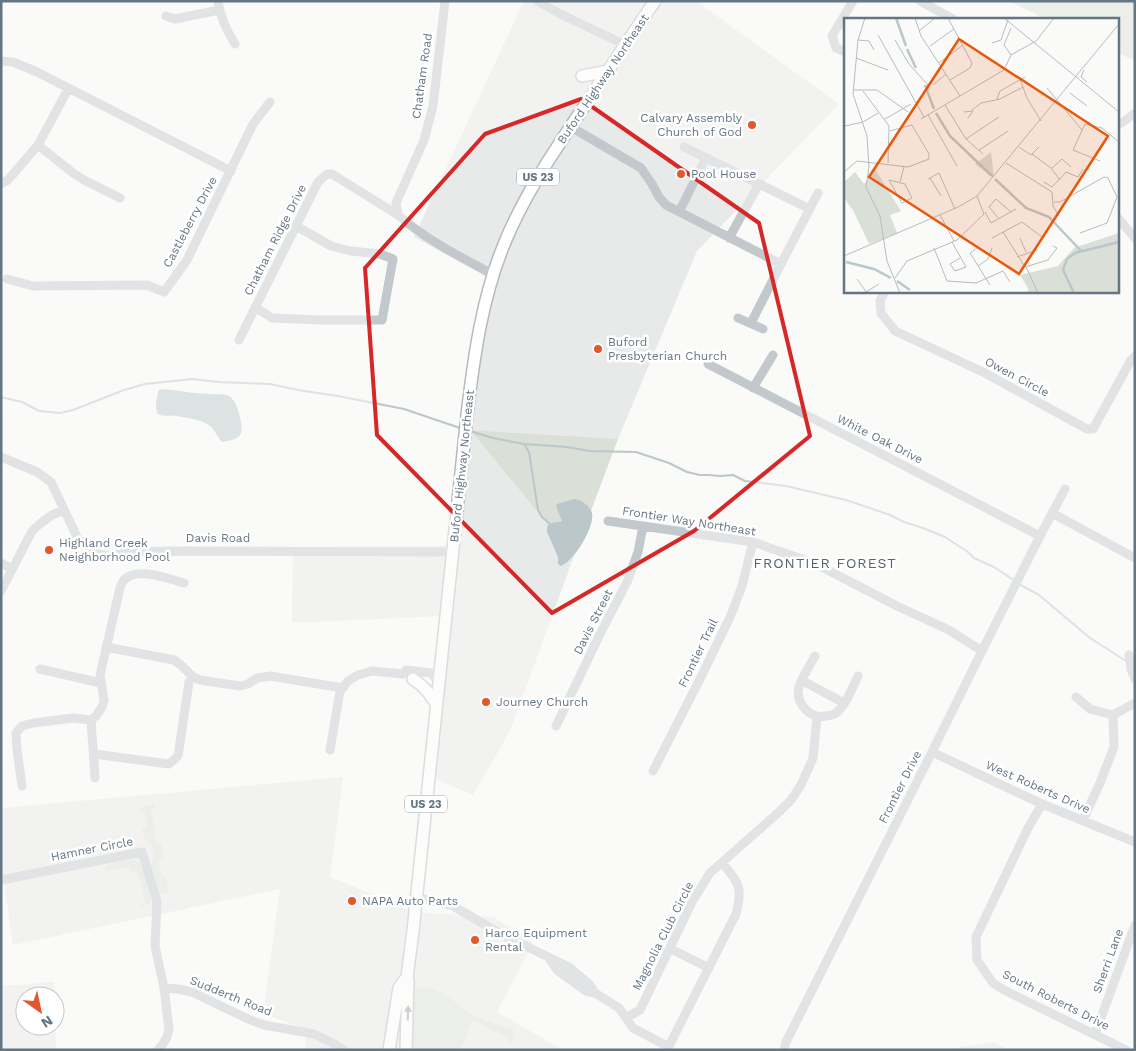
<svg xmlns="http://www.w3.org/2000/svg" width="1136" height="1051" font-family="'Work Sans',sans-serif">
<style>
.built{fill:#e8e9e9}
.green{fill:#dadfd7}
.water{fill:#bbc7cb}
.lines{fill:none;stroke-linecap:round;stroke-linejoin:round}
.stream{stroke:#bbc7cb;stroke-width:2}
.major-casing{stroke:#b5babe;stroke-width:14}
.minor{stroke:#c3c8cc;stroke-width:9}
.major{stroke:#fff;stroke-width:11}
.oneway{fill:#939fa8}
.marked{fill:none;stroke:#d62828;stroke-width:4;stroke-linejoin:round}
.poi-dot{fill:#e4572e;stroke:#fff;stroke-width:2}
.labels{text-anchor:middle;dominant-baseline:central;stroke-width:5;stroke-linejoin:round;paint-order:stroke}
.shield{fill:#fff;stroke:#939fa8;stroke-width:1}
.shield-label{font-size:11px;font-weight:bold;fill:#657683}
.street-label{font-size:12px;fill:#657683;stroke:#fff}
.poi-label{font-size:12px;fill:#657683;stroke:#fff;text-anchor:start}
.neighbourhood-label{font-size:14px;letter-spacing:1px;fill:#57646e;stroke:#fff}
.inset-river{fill:none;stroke:#bbc7cb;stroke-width:2.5}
.inset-road{fill:none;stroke:#b5bdc2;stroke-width:1}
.view{fill:#e8590c;fill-opacity:0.15;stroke:#e8590c;stroke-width:2.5}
.inset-edge{fill:none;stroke:#657683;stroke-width:2.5}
</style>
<rect width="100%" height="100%" fill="#fafaf8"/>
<path class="built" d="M524 1H696L839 104 697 251 618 439 470 430 574 556 510 731 473 795 428 776 444 616 292 623 293 547 451 546 491 279 414 237Z
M343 777 330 877 416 912 494 917 533 943 497 1012 563 1050H305L306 1029 263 1014 280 889 13 945 1 863V808Z
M54 982 55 996H25V1026H55V1007L56 1050H1V986Z
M994 1042 1008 1050H945L962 1047Z"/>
<path class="green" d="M1009 1H1135V61L1117 52V19H1046Z
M470 430 618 439 574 556Z
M153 804 155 806V808L151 810 156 842 161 843 163 858 158 860 161 876 166 877 169 892 166 894 161 893 159 890 151 866 154 857V850L151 845 145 840 142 829 147 828 145 811 142 812 140 810C143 805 148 805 153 804Z
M130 860C134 860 134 859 138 862 146 868 151 891 151 901L147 905 141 906 140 905V904L145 903C144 891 141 882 136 871L130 872 129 867 107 871 108 875 107 876 106 868 109 864Z
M420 987C441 987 455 1004 472 1014 485 1021 499 1025 513 1030L515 1034 510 1044 509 1039 473 1020 460 1050H412L414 995 415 990Z"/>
<path class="water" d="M162 389C178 390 194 394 209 394 215 395 223 393 229 396 237 400 245 428 240 435 236 440 228 441 222 442 216 436 215 428 207 424 199 419 187 418 177 416 170 415 164 417 158 414 154 408 157 396 159 390Z
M574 499C582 500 590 506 592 513 595 527 574 561 561 566L558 564V557L547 532V526C552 522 555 522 561 522L562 521 556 506 557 504Z"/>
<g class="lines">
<path class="stream" d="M1 397 22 402 39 411 60 413 73 410 124 390 145 384 192 379 218 382 270 384 298 390 338 396 404 409 460 428
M470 431 493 438 524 444 567 447 590 451 636 452 669 463 687 472 700 475H709L720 476 733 475 745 481 786 486 846 500 890 515 904 522 923 528 945 537 968 552 974 558 994 567 1015 581
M524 444 529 452 538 510 542 517 550 524
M1019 584 1039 595 1090 638 1126 661"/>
<g class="major-casing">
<path id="major" d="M582 76 608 71
M413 679C425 687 429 693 437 705
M389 1050 399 988 407 977
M406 1050 408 981 407 977 413 931 467 415C474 356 482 297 505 242 524 196 551 156 579 114 604 77 629 39 655 1"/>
</g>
<path class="minor" d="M218 1C220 17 227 31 235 44
M445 1 433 106 424 140 396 203 398 215C426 240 461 257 494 275
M537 1C565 18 596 30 625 45
M920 1 953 19
M166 16 175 19 219 10
M845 52 836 48 832 36 853 1
M1 61 13 62 37 72 231 171
M1117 125 1123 122 1135 113
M571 127 641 168 652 184 659 197 666 205 781 264 818 193
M38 145 73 173 84 180 120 198
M684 147 810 209
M1 184 8 180 38 145 68 89
M679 212 706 158
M1117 217 1135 238
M729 238 759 184
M7 279 33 286 147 285 164 292 187 260 253 124 270 102
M885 291 880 301 881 313 895 331 983 372 1087 429H1093L1131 360 1135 356
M255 307 272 318 322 320H382L393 259 380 254 351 251 331 246 296 226
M738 318 763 329
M751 323 781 264
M239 340 318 182 327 174H332L398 215
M708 364 1040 536
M753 388 773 355
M1 457 37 472 51 482 78 539 91 552 109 556 128 552 170 551 453 552
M1052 513 1135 558
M608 521 753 542 816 564 897 606 949 630 982 651
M1 563 12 569
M1 591 32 531 41 523 52 515 64 510
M106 647 174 660 181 665 193 677 200 680 240 686 248 684 257 678 270 676 343 688
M1129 655 1131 669 1135 679
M815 656C810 665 802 677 799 687 795 703 810 719 825 716 829 716 833 715 836 713 847 704 852 688 858 676
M40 669 101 683
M803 681 844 703
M1076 697 1090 709 1113 715 1135 703
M91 720 95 778
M556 726 600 634 627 582 638 552 643 526
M330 750 340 691 348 681 358 675 372 671 403 674 406 670 432 673 434 677
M932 752 1042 804 1135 842
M94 754 169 764 178 756 189 682 193 677
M653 771 701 677 731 615 742 586 753 542
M22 786 17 749 16 733 22 726 33 723 73 718 91 720 96 716 102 707 104 700 100 675 120 588C121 585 122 583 124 580 136 566 169 579 184 583
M1042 804 1028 828 976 937 977 960 993 983 1004 990 1126 1050
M1083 820 1100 783 1114 747 1113 715
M1 880 142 852 157 901 155 946 164 988 169 1029 167 1037 163 1044 158 1050
M416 897 453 906 501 934 569 967 589 984 595 993
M671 949 709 968
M548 957 557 970 586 991 595 993 619 1008 633 1028 669 1047
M164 988 178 989 192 992 248 1019 264 1025 314 1034 331 1042 344 1050
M626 1018 640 1010 692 902 710 873 779 812 791 800 801 785 813 758 817 716
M1095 1034 1135 925
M667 1050 736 914C743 888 739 882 722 863
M784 1050 786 1042 932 752 982 651 1040 536 1065 489"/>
<use href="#major" class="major"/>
</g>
<defs><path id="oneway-solid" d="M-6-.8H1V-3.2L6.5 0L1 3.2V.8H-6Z" transform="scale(1.25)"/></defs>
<use class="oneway" href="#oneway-solid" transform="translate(408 1013) rotate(-88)"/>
<path d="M0 0H1136V1051H0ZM581 99 759 223 810 436 694 531 552 613 377 435 365 268 485 134Z" fill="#fafaf8" fill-opacity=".55" fill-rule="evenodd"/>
<path class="marked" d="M581 99 759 223 810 436 694 531 552 613 377 435 365 268 485 134Z"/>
<g class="poi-dot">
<circle cx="752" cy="125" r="5"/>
<circle cx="681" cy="174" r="5"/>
<circle cx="598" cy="349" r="5"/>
<circle cx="49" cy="550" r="5"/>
<circle cx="486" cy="702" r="5"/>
<circle cx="352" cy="901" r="5"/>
<circle cx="475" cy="940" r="5"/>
</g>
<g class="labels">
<g class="shield">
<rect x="517" y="168.5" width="42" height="17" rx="4"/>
<rect x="405" y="795.5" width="42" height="17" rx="4"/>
</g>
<g class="shield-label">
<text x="538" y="177">US 23</text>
<text x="426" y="804">US 23</text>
</g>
<g class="street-label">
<text transform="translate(422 76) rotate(-82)">Chatham Road</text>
<text transform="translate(603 79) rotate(-56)">Buford Highway Northeast</text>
<text transform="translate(190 222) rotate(-62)">Castleberry Drive</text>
<text transform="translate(275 240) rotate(-63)">Chatham Ridge Drive</text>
<text transform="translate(1017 377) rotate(28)">Owen Circle</text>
<text transform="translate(880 439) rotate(27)">White Oak Drive</text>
<text transform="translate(462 466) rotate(-84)">Buford Highway Northeast</text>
<text transform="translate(689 521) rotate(9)">Frontier Way Northeast</text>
<text x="218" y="538">Davis Road</text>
<text transform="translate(593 622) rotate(-63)">Davis Street</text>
<text transform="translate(698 653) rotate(-64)">Frontier Trail</text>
<text transform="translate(900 787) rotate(-63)">Frontier Drive</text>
<text transform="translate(1038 787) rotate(24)">West Roberts Drive</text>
<text transform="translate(92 849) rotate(-11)">Hamner Circle</text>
<text transform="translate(663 936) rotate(-63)">Magnolia Club Circle</text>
<text transform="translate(1108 961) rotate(-70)">Sherri Lane</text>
<text transform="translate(231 996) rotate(22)">Sudderth Road</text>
<text transform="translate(1056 1000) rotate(27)">South Roberts Drive</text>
</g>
<g class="poi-label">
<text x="742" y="118" text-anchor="end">Calvary Assembly<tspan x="742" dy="14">Church of God</tspan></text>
<text x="691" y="174">Pool House</text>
<text x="608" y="342">Buford<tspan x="608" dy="14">Presbyterian Church</tspan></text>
<text x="59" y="543">Highland Creek<tspan x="59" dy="14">Neighborhood Pool</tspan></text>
<text x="496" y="702">Journey Church</text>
<text x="362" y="901">NAPA Auto Parts</text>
<text x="485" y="933">Harco Equipment<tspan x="485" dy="14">Rental</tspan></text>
</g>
<g class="neighbourhood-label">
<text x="825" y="563">FRONTIER FOREST</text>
</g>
</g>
<g transform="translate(844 18)">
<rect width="275" height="275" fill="#fafaf8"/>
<path d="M147 134 150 160 131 146ZM31 151 57 193 46 197 53 215 25 226 9 192 0 180V164L11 154 20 166ZM275 215V275H181L185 272 176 257 214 248 230 230Z" fill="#dadfd7"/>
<path class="inset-river" d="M52 0 62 28M63 31 72 50M81 67 90 91M92 95 106 118 148 158M151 161 182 190 205 199 238 234M2 244 30 251 47 260M53 263 66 272M230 275 219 252 223 241 231 235 275 224"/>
<path class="inset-road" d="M21 0 14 22 9 76 23 118 25 149 22 169 36 198 43 243 56 275M71 0 77 18 116 78M104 0 128 45 126 50 106 62M160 0 275 94M75 13 91 0M34 17 80 99M14 22 25 23 30 32M51 22 65 46 84 67M148 25 157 22 164 2M86 28 110 11M167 37 160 27 167 10M12 40 44 52M95 45 119 27M240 52 237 59 243 64M176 61 183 80 197 103M89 67 102 56M203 70 238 112M9 72H33L64 94M19 73 45 108 44 145M226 75 243 88M153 81 156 73 181 59M101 87 122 121 139 136M128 92 137 85 156 81 179 69M120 94 129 93 124 100M84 97 113 148M41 101 67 86M77 101 160 52 167 37 192 23 210 0M1 108 19 104 34 95M122 121 155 99M175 129 187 137 195 129M135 132 164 113M188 136 207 150 216 162M256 143 229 132 241 106 258 110 275 124M162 145 208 174 209 188 215 198M207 151 218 141 227 149M0 154 13 143 64 149 85 141V136L68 107 46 113M86 160 97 178M84 161 95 155 111 191M45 162 61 166 68 180 58 185ZM56 164 60 149M200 164 208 169 222 154 234 159 239 151M210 184H216L260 159 264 160 273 179 263 205 236 215M141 194 147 205 172 191M96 197 110 223M155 201 145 189 152 181 167 194M159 214 181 249 204 242 213 230 209 228M148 220 178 204 198 219M176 220 182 234M108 224 122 249 111 253 106 246 116 240M90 230 103 263 132 265 159 253 166 264M133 230 126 235 146 267M0 238 114 189 133 178 275 6M173 239 193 232M134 248 144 241 148 230M182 249 194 275M51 260 63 243 113 222 140 196 133 178M13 261 23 275M22 274 35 266"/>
<path class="view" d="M115 21 264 118 175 256 25 159Z"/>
<rect width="275" height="275" class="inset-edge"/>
</g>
<rect width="1136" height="1051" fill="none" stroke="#657683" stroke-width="5"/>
<g transform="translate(40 1011) rotate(147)"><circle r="24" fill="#ffffff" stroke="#c1c8cd"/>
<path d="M0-4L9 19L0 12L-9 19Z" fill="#e4572e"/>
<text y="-8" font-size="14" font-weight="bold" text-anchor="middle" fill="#657683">N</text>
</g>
</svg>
